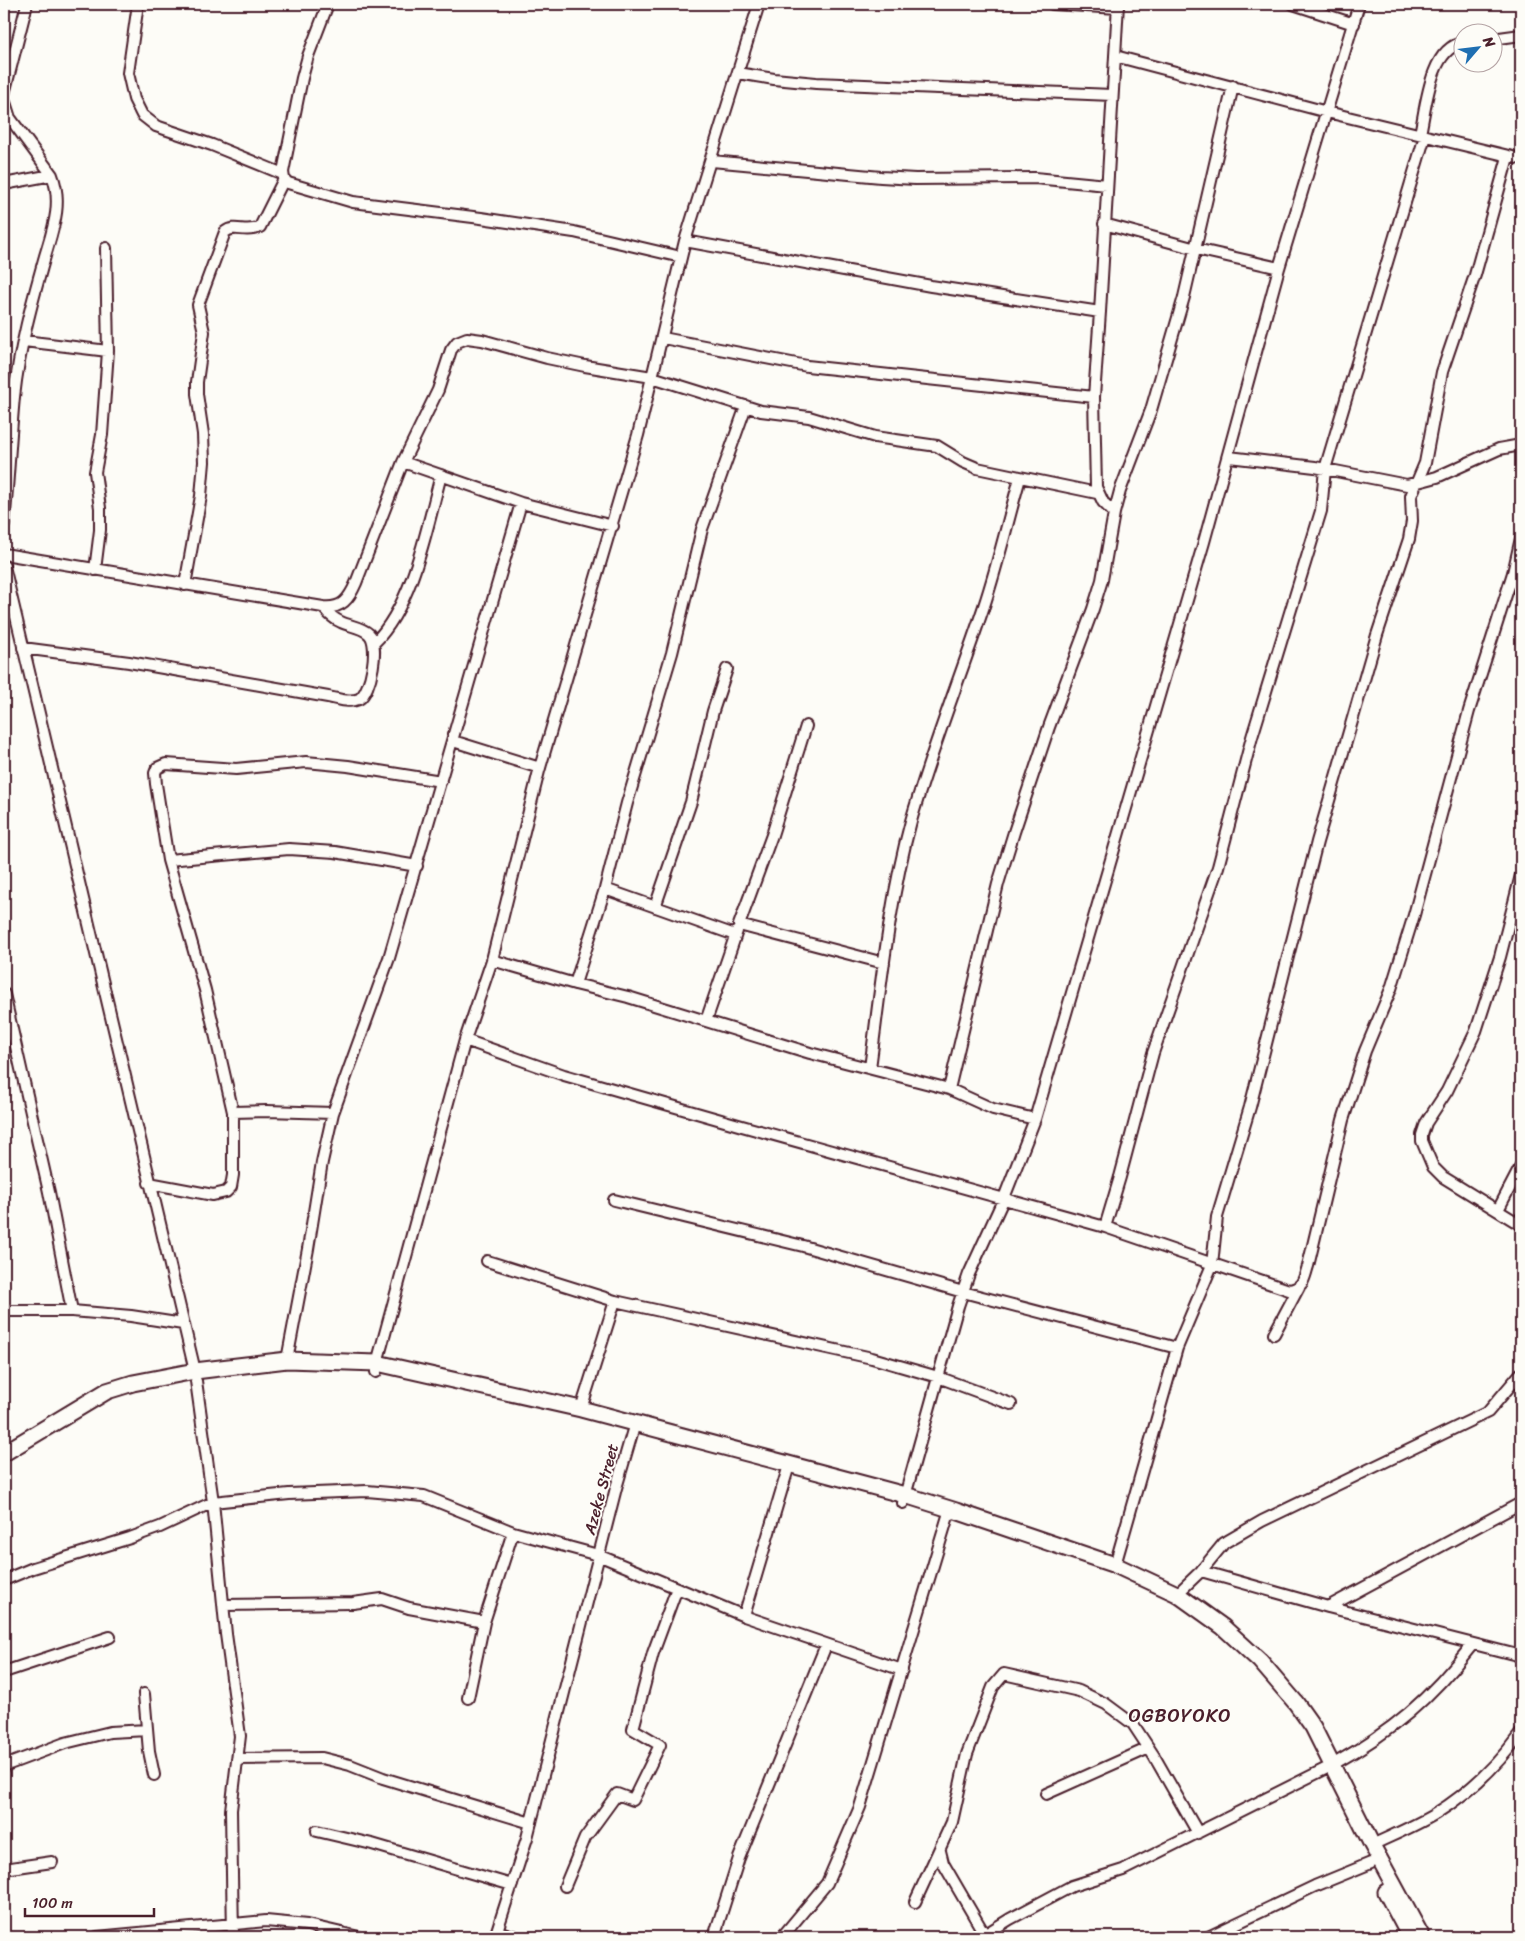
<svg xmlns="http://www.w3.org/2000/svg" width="1525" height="1941" font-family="Sriracha,sans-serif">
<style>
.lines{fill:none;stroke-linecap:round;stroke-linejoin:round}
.minor-casing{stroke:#4a1f2b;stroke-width:14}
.secondary-casing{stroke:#4a1f2b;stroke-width:19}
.minor{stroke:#fdfcf7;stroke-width:10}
.secondary{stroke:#fdfcf7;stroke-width:15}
.labels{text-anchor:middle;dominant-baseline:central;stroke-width:4;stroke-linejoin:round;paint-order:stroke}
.street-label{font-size:16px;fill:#4a1f2b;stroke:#fdfcf7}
.quarter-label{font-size:19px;letter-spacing:1px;fill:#4a1f2b;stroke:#fdfcf7}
</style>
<rect width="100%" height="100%" fill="#fdfcf7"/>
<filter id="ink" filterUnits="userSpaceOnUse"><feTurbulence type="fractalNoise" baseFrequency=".02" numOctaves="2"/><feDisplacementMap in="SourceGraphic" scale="10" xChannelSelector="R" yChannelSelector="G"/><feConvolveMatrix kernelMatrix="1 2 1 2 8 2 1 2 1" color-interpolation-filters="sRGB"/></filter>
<g filter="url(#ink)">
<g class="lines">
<g class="minor-casing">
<path id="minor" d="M138 4 128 73 134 99 142 115 156 126 212 145 283 174
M328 4 308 56 302 78 283 172 284 179 288 183 353 202 481 218 574 232 681 257
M1053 4 1118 8
M1293 4 1354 24
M1492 39 1521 35
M1115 56 1118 4
M738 73 774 79 816 83 1112 95
M4 94 27 4
M4 99 10 118 52 175C63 203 53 229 45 256 32 302 19 349 14 397 10 440 8 483 4 525
M1420 134C1426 107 1430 49 1462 43
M712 161 881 177 915 179 1035 178 1107 185
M4 184 52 175
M1104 224 1196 249 1279 268
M685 241 931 286 1100 312
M663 338 807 366 1094 397
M24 341 108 351
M1229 457 1315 467 1407 485 1437 477 1499 449 1521 445
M403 462 521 503 613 526
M1114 513 1103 502 1096 487 1094 397 1100 312 1115 56 1327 112 1521 159
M4 554 323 607C342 609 349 599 356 583L403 462 438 390 451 350 457 342 467 338 482 340 547 358 585 366 652 377 761 411 809 417 875 437 937 446 963 462 977 468 1097 493
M4 566 195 1371
M95 570 100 530V508L95 472 102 435 108 351 106 248
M185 585 201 496 204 462 203 434 197 394V382L204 332 198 305 225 232C235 224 246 234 260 227L284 179
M374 643C413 605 427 527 441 475
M23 648 129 662 328 697C337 699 350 703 359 699 371 692 380 644 369 634 362 627 349 626 341 622 333 619 328 613 323 607
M806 726 772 835 739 925 884 963
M453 741 540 768
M168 860 289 849 335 852 417 866
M1521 875 1500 957 1476 1031 1447 1091 1426 1123 1422 1135V1141L1433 1167 1443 1177 1521 1225
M605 889 735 935
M655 907 691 802 713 711 727 669
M492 960 575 984 628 997 810 1053 949 1089 993 1109 1035 1119
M575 984 605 889 627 803 672 653 702 529 746 406
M4 994 49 1192 72 1311
M706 1021 737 931
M465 1040 564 1075 742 1126 1105 1227 1289 1290C1304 1288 1304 1278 1308 1266L1343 1120 1365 1051 1391 989 1414 915 1469 711 1513 573 1521 538
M870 1068C881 986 889 902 911 821 932 748 960 678 984 606 998 564 1008 520 1020 478
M949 1089 998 884 1014 832 1049 727 1093 609 1102 580 1114 513 1120 491 1151 410 1184 297 1233 86
M233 1112 267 1111 333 1113
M149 1183 213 1195 226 1192 231 1187 233 1175V1112L205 990 168 860 156 784 155 773 157 768 166 764 236 769 306 762 348 766 441 781
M614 1200 803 1246 963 1292 1177 1348
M1498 1210 1521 1166
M1105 1227 1120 1177 1153 1053 1218 867 1252 737 1321 511 1325 469 1425 136
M487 1261 615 1301 872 1358 938 1377 1011 1404
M4 1311H72L131 1316 183 1324
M1274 1334 1299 1287
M287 1360 308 1249 322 1162 333 1113 389 958 521 503
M376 1372 377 1363 465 1040 492 960 539 771 638 435 685 241 759 4
M196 1381 213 1502 226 1634 240 1736 231 1810 233 1937
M581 1409 615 1301
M903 1503 958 1306 969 1274 1004 1198 1035 1119 1204 542 1279 268 1359 4
M1115 1565 1177 1348 1212 1265 1217 1217 1250 1107 1317 842 1377 635 1409 539 1412 521 1411 496 1425 463 1442 372 1475 275 1508 157
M1201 1571 1328 1607 1521 1656
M4 1580 33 1568 130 1538 160 1527 213 1502 289 1494 367 1491 424 1496 513 1532 598 1555 744 1616 902 1670
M1177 1594 1201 1571 1224 1543 1262 1521 1488 1412 1521 1373
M223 1605 353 1603 382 1599 409 1608 484 1622
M1328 1607 1521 1503
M744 1616 787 1472
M4 1672 110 1637
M144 1694 149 1751 154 1775
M468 1698 484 1622 513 1532
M237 1759 322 1758 350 1765 383 1778 531 1823
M1332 1765C1393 1731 1430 1699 1472 1645
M4 1766 65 1743 110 1732 147 1730
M1046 1794 1149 1748
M317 1831 372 1844 512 1885
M1372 1845C1393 1835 1415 1826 1435 1814 1469 1793 1497 1766 1521 1733
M940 1851 943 1863 985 1935
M4 1869 52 1862
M565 1886 585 1838 617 1794 633 1800 660 1745 633 1729 653 1653 677 1588
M915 1902 952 1822 967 1754 993 1687 1004 1674 1079 1691 1106 1704 1133 1724 1154 1756 1198 1833
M497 1931 516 1937
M97 1937 266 1921 307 1925 359 1937
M495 1937 527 1838 616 1488 633 1430
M714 1937 739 1858 826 1645
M782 1937 827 1883 860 1807 948 1516 956 1511
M981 1937 1010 1919 1072 1886 1123 1870 1325 1769
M1208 1937 1315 1886 1371 1863"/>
</g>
<g class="secondary-casing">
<path id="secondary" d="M4 1453 107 1391 133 1383 195 1371 287 1360 377 1363 581 1409 905 1495 956 1511 1115 1565 1177 1594 1223 1627 1260 1661 1296 1703 1313 1727 1372 1845 1422 1937
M1386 1892 1410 1937"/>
</g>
<use href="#minor" class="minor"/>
<use href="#secondary" class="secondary"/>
</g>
</g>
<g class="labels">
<g class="street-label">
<text transform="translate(601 1489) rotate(-75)">Azeke Street</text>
</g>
<g class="quarter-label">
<text x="1180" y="1715">OGBOYOKO</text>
</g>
</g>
<rect width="1525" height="1941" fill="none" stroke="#fdfcf7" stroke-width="20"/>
<rect x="10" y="10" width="1505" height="1921" fill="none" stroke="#4a1f2b" stroke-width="2" filter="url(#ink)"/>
<g transform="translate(1478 48) rotate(62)"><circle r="24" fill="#fdfcf7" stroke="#b5a4a5"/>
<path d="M0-4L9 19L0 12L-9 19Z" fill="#1f6fb2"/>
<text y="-8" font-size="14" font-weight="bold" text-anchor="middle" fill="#4a1f2b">N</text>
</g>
<path d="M25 1908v8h129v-8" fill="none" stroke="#4a1f2b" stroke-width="2.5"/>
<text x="32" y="1908" font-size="15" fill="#4a1f2b" stroke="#fdfcf7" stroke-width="4" paint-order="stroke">100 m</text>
</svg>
